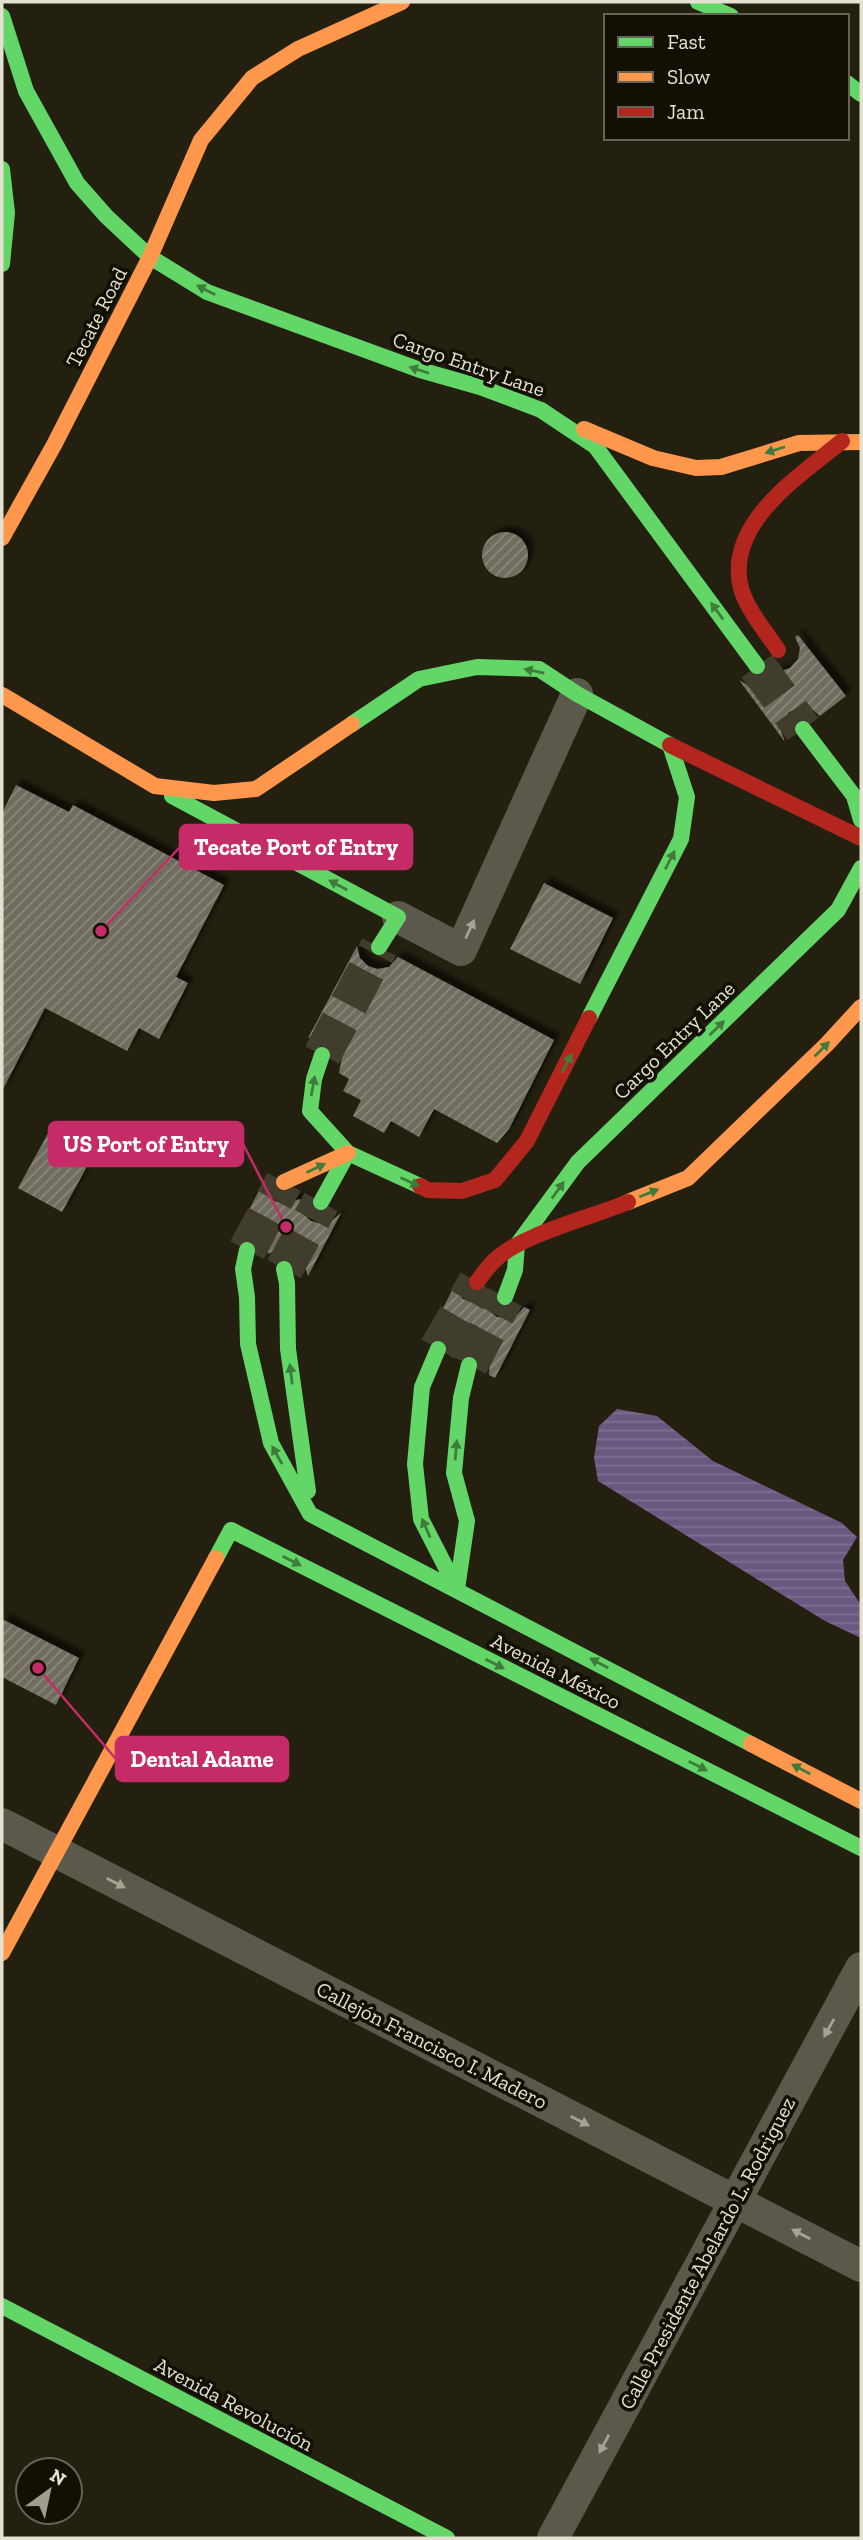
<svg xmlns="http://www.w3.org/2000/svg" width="863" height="2540" font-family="'Zilla Slab',serif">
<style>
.water{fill:url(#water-rules)}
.building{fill:url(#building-hatch);filter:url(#shadow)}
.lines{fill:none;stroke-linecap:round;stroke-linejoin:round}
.highway-tunnel{stroke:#413d2d;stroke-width:38;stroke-dasharray:38 19;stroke-linecap:butt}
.street{stroke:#5b584c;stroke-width:32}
.fast{stroke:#63d668;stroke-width:16}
.slow{stroke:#ff974d;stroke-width:16}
.jam{stroke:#b3261e;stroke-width:16}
.oneway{fill:#3f7c3b}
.oneway2{fill:#a6a395}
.labels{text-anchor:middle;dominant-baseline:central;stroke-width:7;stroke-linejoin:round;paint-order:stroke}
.street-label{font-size:21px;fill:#e4e1d0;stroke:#120f04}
.leader{fill:none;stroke:#c52c67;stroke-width:2.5}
.callout-dot{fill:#c52c67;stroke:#120f04;stroke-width:2.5}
.callout{fill:#c52c67;stroke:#c52c67;stroke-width:2.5}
.callout-label{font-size:23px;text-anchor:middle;font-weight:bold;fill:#fff}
</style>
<defs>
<pattern id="water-rules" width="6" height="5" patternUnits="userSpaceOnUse" patternTransform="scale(1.75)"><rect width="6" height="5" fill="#67597f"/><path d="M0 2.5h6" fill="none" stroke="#7d7190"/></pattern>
<pattern id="building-hatch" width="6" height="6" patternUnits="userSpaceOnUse" patternTransform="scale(1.75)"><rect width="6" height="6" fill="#706c5f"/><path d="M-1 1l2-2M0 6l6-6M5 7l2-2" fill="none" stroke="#8b887c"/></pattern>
<filter id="shadow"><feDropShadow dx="6" dy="-6" stdDeviation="2" flood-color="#0009"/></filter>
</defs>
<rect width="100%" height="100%" fill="#242010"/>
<path class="water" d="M617 1409 657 1416 713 1461 842 1523 857 1537 843 1560 845 1581 861 1605V1638L825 1621 598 1481 594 1458 599 1426Z"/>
<path class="building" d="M482 555a23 23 0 1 1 46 0a23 23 0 1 1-46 0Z
M798 635 846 696 820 716 812 709 801 707 789 712 783 720 781 731 785 742 739 680 749 686 760 688 770 683 778 672 790 668 798 659 800 648 795 637Z
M16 785 69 812 73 805 224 885 176 977 188 983 159 1039 139 1028 127 1051 45 1008 2 1091V813Z
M544 883 613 918 580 984 510 949Z
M357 946 360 958 368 966 377 969 389 967 398 957 554 1040 509 1129 497 1143 434 1109 419 1137 391 1121 384 1133 353 1116 361 1100 343 1091 349 1079 339 1073 343 1051 339 1041 328 1034H318L308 1038Z
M52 1126 96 1150 62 1212 18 1188Z
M263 1183 264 1192 272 1200 283 1204 300 1199 302 1213 311 1221 322 1224 332 1221 341 1213 308 1276 301 1255 291 1248H279L268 1254 267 1243 261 1233 251 1229 238 1231Z
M456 1283 457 1291 463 1299 473 1303H484L489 1311 497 1317 509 1318 518 1314 524 1307 530 1310 495 1378 489 1375 490 1360 484 1349 473 1344 460 1346 456 1336 447 1329H432Z
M2 1619 79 1658 56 1705 2 1677Z"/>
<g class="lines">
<path class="highway-tunnel" d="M757 666 803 729
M322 1055 379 947
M247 1250 284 1182
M284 1269 321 1202
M438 1349 477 1282
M469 1365 505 1297"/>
<path class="street" d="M398 917 461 950 577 694
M2 1824 861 2266
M553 2538 861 1968"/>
<path class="fast" d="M698 2 731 16
M2 16 26 91 77 183 106 216 150 257 207 292 420 370 480 387 541 410 595 446 757 666
M847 83 861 94
M2 169 7 213 2 264
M352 724 419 679 477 667 539 669 577 694 670 745 687 797 681 839 589 1018
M803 729 854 796 861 820
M172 796 398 917 379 947
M322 1055 314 1079 310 1111 348 1153 420 1186
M321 1202 348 1153
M517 1245 578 1162 838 910 861 868
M247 1250 243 1269 247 1297 248 1344 271 1443 310 1514 751 1744
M284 1269 287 1283 288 1349 308 1491
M505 1297 515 1270 517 1245
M438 1349 422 1387 415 1464 421 1519 457 1589
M216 1558 231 1530 861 1848
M457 1589 467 1521 454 1473 461 1398 469 1365
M2 2306 447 2538"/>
<path class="slow" d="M150 257 201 140 252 78 298 49 402 2
M584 429 653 458 696 468 721 467 799 443 861 442
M2 538 54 445 150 257
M2 695 155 786 214 793 256 789 352 724
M284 1182 348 1153
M628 1202 688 1178 827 1044 861 1007
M751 1744 861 1801
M2 1953 216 1558"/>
<path class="jam" d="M778 650C765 630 745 608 740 584 728 521 800 476 842 441
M670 745 861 838
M420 1186 428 1190 462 1191 495 1180 527 1141 589 1018
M477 1282C482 1275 488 1267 494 1261 519 1235 593 1217 628 1202"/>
</g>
<defs><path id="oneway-solid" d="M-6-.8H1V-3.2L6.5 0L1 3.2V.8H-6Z" transform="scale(1.75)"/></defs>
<g class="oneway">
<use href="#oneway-solid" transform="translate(206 290) rotate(-153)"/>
<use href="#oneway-solid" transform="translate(419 370) rotate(-162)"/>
<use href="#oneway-solid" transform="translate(775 450) rotate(162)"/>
<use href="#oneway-solid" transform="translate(717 611) rotate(-126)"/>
<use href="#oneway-solid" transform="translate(534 671) rotate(-168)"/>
<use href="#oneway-solid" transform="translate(670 860) rotate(-63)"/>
<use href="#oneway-solid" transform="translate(338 885) rotate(-152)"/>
<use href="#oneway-solid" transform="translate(717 1028) rotate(-44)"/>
<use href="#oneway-solid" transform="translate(822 1049) rotate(-45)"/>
<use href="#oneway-solid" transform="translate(567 1063) rotate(-63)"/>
<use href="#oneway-solid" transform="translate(313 1086) rotate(-80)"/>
<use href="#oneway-solid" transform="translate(316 1168) rotate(-25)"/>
<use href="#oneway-solid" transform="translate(410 1182) rotate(25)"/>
<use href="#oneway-solid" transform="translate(558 1190) rotate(-54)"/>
<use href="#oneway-solid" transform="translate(649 1193) rotate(-22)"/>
<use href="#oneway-solid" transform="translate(291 1374) rotate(-97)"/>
<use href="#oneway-solid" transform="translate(456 1450) rotate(-85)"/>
<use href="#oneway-solid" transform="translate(277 1455) rotate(-119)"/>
<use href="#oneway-solid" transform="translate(426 1528) rotate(-114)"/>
<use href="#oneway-solid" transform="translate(292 1561) rotate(27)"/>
<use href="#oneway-solid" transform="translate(599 1663) rotate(-152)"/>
<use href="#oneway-solid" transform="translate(495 1664) rotate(27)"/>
<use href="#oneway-solid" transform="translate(698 1766) rotate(27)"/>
<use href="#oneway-solid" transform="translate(801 1769) rotate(-152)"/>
</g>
<g class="oneway2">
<use href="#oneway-solid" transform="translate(470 929) rotate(-65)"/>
<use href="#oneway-solid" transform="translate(116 1883) rotate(27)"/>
<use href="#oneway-solid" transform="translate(829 2028) rotate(119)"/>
<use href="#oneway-solid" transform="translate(580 2121) rotate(27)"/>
<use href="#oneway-solid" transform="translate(801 2234) rotate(-152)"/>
<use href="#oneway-solid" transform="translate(604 2444) rotate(118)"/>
</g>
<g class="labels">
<g class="street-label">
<text transform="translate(96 317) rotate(-63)">Tecate Road</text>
<text transform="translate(469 364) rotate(19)">Cargo Entry Lane</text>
<text transform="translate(674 1040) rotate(-44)">Cargo Entry Lane</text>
<text transform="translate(556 1671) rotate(27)">Avenida México</text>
<text transform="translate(432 2045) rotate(27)">Callejón Francisco I. Madero</text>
<text transform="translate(707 2253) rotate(-62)">Calle Presidente Abelardo L. Rodriguez</text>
<text transform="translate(234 2404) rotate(28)">Avenida Revolución</text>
</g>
</g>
<path class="leader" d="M101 931L180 847M286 1227L243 1144M38 1668L116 1759"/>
<g class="callout-dot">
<circle cx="101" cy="931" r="7"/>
<circle cx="286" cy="1227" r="7"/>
<circle cx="38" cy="1668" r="7"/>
</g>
<g class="callout">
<rect x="180" y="825" width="232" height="44" rx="7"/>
<rect x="49" y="1122" width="194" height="44" rx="7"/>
<rect x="116" y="1737" width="172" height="44" rx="7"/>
</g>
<g class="callout-label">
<text x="296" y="855">Tecate Port of Entry</text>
<text x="146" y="1152">US Port of Entry</text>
<text x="202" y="1767">Dental Adame</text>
</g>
<rect width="863" height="2540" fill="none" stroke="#e4e1d0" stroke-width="7"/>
<rect x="604" y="14" width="245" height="126" fill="#120f04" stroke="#666356" stroke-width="2"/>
<rect x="618" y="37" width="35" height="10" fill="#63d668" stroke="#666356" stroke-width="2"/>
<text x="667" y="49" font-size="21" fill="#e4e1d0">Fast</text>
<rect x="618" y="72" width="35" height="10" fill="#ff974d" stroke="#666356" stroke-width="2"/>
<text x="667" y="84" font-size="21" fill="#e4e1d0">Slow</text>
<rect x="618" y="107" width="35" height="10" fill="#b3261e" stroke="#666356" stroke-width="2"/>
<text x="667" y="119" font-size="21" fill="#e4e1d0">Jam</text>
<g transform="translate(49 2491) rotate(33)"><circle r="33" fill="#120f04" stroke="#666356" stroke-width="2"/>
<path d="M0-5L12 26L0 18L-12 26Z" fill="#a19d8d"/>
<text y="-10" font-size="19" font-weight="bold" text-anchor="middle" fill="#e4e1d0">N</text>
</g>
</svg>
